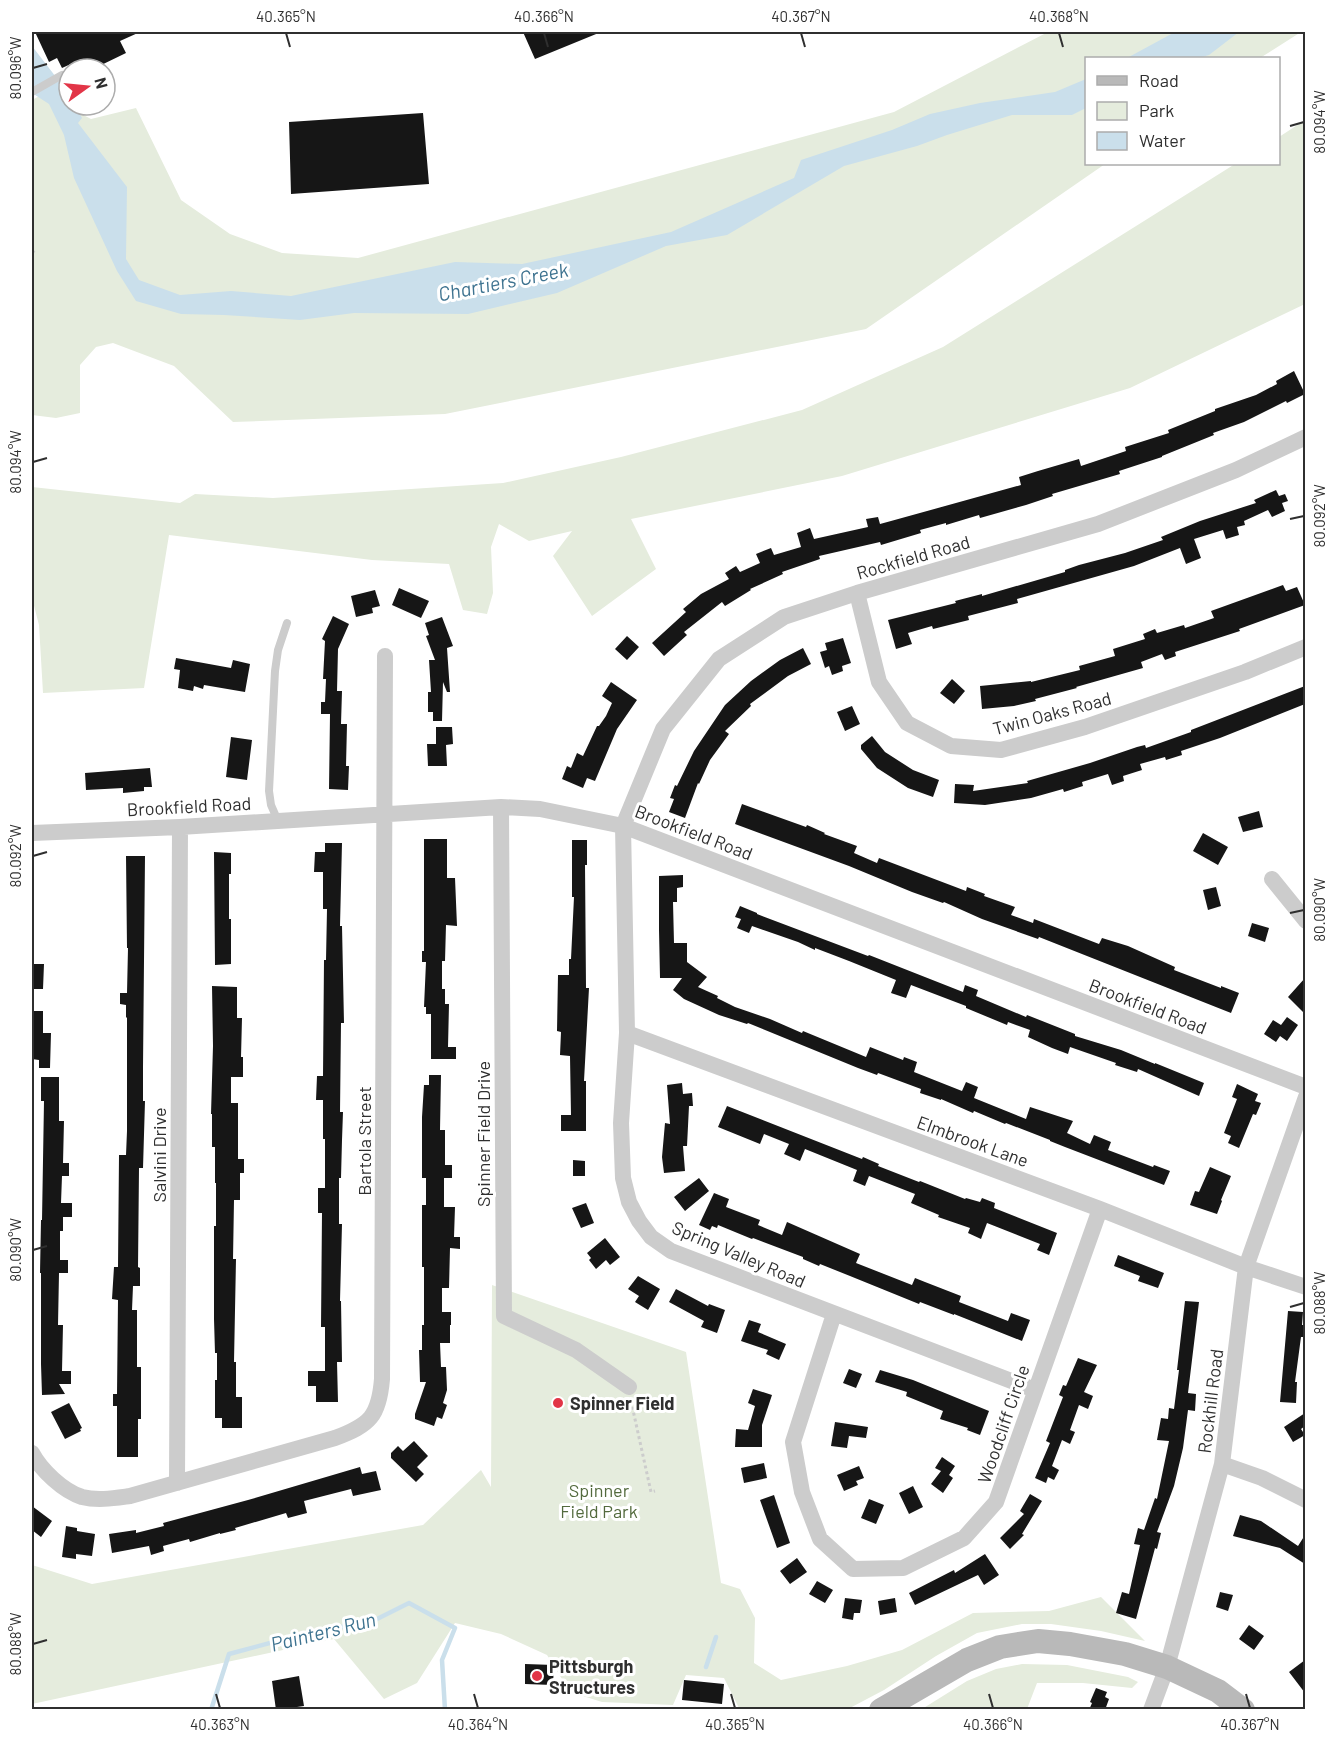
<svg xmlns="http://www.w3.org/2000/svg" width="1337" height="1741" font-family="Barlow,sans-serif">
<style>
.green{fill:#e5ecdd}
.water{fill:#cadfeb}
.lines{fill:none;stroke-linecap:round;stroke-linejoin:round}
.stream{stroke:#cadfeb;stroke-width:4.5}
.building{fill:#161616}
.path{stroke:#ccc;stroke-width:3;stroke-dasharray:3 3;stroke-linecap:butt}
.lane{stroke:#ccc;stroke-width:8}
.street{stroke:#ccc;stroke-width:16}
.secondary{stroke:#b9b9b9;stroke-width:24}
.ticks{fill:none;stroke:#2f2f2f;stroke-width:2}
.poi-dot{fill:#e23547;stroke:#fff;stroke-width:2}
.labels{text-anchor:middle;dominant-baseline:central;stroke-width:6;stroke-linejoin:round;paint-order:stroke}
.street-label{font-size:18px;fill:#2f2f2f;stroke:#fff}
.poi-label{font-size:18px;font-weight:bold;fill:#2f2f2f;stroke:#fff;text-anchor:start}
.park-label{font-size:18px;fill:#536a3d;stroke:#fff}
.water-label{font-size:20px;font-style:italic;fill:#3e7390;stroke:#fff}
.neatline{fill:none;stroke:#2f2f2f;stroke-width:2}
.ticks-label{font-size:15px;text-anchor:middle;fill:#2f2f2f}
</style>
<rect width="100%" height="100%" fill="#fff"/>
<path class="green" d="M1048 32H1301L1260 58H1086V164H1105L866 329 445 414 233 422 174 366 113 343 96 347 80 365V413L56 418 32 415V100L43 94 91 119 136 108 181 200 230 234 282 253 358 258 894 112Z
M1305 120V304L1130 388 842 476 631 519 656 569 592 616 553 556 572 531 529 541 499 524 491 547 493 593 487 614 463 610 449 564 372 560 169 535 144 688 43 693 39 625 32 598V487L180 503 195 494 273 498 503 483 621 457 802 410 943 347 1235 164H1278L1279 137Z
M492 1285 686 1352 721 1583 740 1589 755 1618 754 1663 781 1680 847 1666 902 1650 973 1613 1049 1611 1101 1597 1145 1641 1101 1631 1051 1624H1022L977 1633 936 1656 884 1690 848 1709 740 1710 724 1678 686 1675 673 1705 602 1702 570 1692 547 1655 501 1634 455 1623 417 1683 384 1699 334 1639 32 1704V1565L92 1584 423 1525 481 1470 491 1487Z
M1022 1664 1067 1665 1128 1677 1138 1682 1132 1688 1083 1683H1037L1027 1709H922L967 1681 996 1669Z"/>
<path class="water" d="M1175 32H1239L1209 55 1199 58H1127Z
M32 46 69 94V105H75L82 118 78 123 127 187 126 259 139 280 180 295 231 291 291 296 455 262 522 264 671 232 794 178 801 160 892 130 930 114 980 103 1055 92 1086 79V108L1072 115H1012L947 135 917 146 844 166 727 235 666 246 557 293 468 314 354 313 300 320 224 315 181 314 136 301 117 271 74 178 64 135 49 104 32 93Z"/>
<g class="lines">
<path class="stream" d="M706 1667 716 1637
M211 1710 229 1654 311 1632 371 1622 409 1603 455 1628 442 1660 445 1710"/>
</g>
<path class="building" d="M35 32H140L120 41 126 53 93 69H86L82 59 62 68 57 58 49 62Z
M523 32H601L535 59Z
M423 113 429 184 291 194 289 122Z
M1294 371 1305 394 1287 403 1286 401 1244 422 1213 433 1214 435 1162 456V457L1119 471 1120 474 1052 494 1053 496 1026 505 980 518 979 515 946 525V523L920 530 921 533 881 545 880 542 819 556 820 559 782 572 783 574 750 589 751 590 725 606 722 602 684 632 687 635 664 656 652 643 686 612 683 609 701 594 729 579 725 573 736 566 740 572 760 563 756 554 771 548 774 555 801 547 797 533 810 528 814 539 868 527 866 519 878 517 880 524 891 521 1021 485 1019 477 1038 471 1079 459 1081 466 1126 451 1125 447 1169 433 1168 430 1215 411V409L1256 395 1277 384 1276 381Z
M1276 490 1279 496 1285 494 1288 501 1282 503 1285 511 1272 517 1268 510 1244 521 1245 525 1237 527 1239 535 1226 539 1223 530 1194 539 1201 558 1186 564 1180 548 1134 566 1017 599 1018 603 968 616 969 620 933 629 932 626 908 633 912 644 896 649 888 620 956 603 955 601 982 594V596L1065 572V570L1079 565 1125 553 1163 540 1161 537 1200 521 1256 503 1254 500Z
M1283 585 1286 591 1297 587 1305 605 1239 629 1240 631 1175 652 1176 656 1165 660 1162 654 1141 662 1143 668 1076 687 1077 688 1035 699 1036 701 1014 706 982 709 980 686 1031 681V682L1080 670 1079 666 1115 656 1113 649 1145 639 1143 634 1155 629 1157 633 1184 625 1185 628 1214 618 1211 611Z
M399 588 429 601 421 618 392 605Z
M375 590 380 606 372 608 373 613 356 617 351 596Z
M333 616 349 624 338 649 337 691H342L341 724H347L346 766H349L348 790 329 789 330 714H321V702H325L326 679H323L325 641 322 639Z
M442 617 453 646 447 648 450 692H447L443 682 442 721H433V712H428V692H431L429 660H435L426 636 429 635 425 623Z
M627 636 639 647 627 660 615 649Z
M843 638 851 663 842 666 843 671 832 675 829 666 825 668 820 652 827 650 825 643Z
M803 648 811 664 788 676 750 704 751 706 725 731 729 734 710 760 699 784 698 783 685 818 669 812 674 799 670 798 675 785 677 786 694 751 725 705 751 681 780 660Z
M176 658 231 668 233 660 250 664 245 692 204 685 203 689 194 686 193 691 178 688 180 670 174 669Z
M952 679 965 691 954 704 940 693Z
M611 682 637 700 617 729 595 781 587 778 583 788 562 779 567 766 571 768 577 753 583 756 597 726H599L606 716 612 703 602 696Z
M1305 686V704L1220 738 1181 751 1182 755 1166 760 1165 757 1140 764 1142 770 1123 776 1124 781 1112 785 1108 774 1082 782 1083 786 1064 792 1063 789 1031 798 985 805 954 803 955 784 974 785 973 791 1028 783 1027 781 1090 763 1137 747 1145 745 1146 748 1191 732V730Z
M852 706 860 724 845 731 837 712Z
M436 727H452L453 744 446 745 447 766H428L427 744H436Z
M872 736 885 752 913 770 939 780 933 797 908 788 877 768 861 749V745Z
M231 737 252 740 247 780 226 777Z
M150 768 152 787H144V791L123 793V788L86 790 85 773Z
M742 804 806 827 807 825 825 833 824 834 857 846 854 853 877 863 879 858 966 891 967 887 985 894 984 896 1015 907 1011 915 1033 923 1034 919 1099 944 1102 938 1128 946 1175 967 1174 970 1221 988V986L1239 993 1231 1013 1039 937 1038 939 982 919 944 902 943 903 912 892 849 866 735 824Z
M1259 811 1263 827 1243 832 1238 817Z
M1203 833 1228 847 1218 865 1193 851Z
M424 839H447V878H455L457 926 446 925 445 961H442V989H445V1004H449L448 1047H456V1059H431V1014H426V1007H424L426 962H422V951H424Z
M572 840H587V865H585L586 988H589L584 1081H586V1131H561V1115H571L570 1056 560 1055 561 1032 557 1031 558 975H569V959H571L574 897H572Z
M325 843H342L340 926H342L344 1023H341L340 1112H343L342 1140 341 1178H339V1224H342L340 1301H341L342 1362H337L338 1402H316V1386H308V1371H325V1327H321L322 1213H318V1188H325V1139H323V1100H316L317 1076H323L324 960H326L327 909H323V872H314L315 852H325Z
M214 852 231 853V874H229V919H231V964L215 965Z
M126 856H145L143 1067V1101H145L143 1168H139L138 1267 140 1268V1286H133L132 1310H137V1367H141V1419H138V1457H117V1406H113V1394H117L118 1300 112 1299 114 1267H118L119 1155H126L127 1131V1018L126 1017V1005L120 1004V993H127L128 948H127Z
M683 875V887L677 888V902H673L674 943H687V962L707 977 698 987 718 996 717 998 735 1007 770 1019 802 1033 803 1031 866 1057 870 1047 903 1060 904 1057 917 1062 914 1072 962 1091 966 1082 978 1087 974 1098 1026 1119 1030 1107 1073 1121 1067 1133 1090 1144 1094 1135 1111 1142 1108 1150 1153 1167 1154 1165 1170 1171 1164 1185 1065 1147 1050 1141V1140L1006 1123 1005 1124 974 1111 973 1113 941 1099V1100L920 1093 921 1089 878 1073 877 1075 858 1068 748 1023 747 1024 719 1015 684 999 673 990 682 978H660L659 930V876Z
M1216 887 1221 906 1208 910 1203 890Z
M740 906 757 913V914L868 956 869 955 963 992 965 985 978 990 976 996 1026 1017 1027 1015 1075 1034V1036L1121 1050 1155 1064V1063L1204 1083 1199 1096 1138 1069 1137 1072 1115 1065 1116 1063 1070 1047 1068 1054 1052 1048 1028 1037 1030 1030 1008 1022 1007 1025 966 1008V1006L911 985 906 998 891 993 896 980 849 961 815 948V950L798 942 752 926 749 933 737 928 741 919 735 917Z
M1252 923 1269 928 1265 942 1248 936Z
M32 964H44L43 989H32Z
M1305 978V1014L1288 997Z
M212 986 237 987V1018H242L241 1057H243V1077H231V1103H238V1159H244V1173H240V1200H234L233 1259H236L234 1362H236V1397H242V1428H222V1418H215V1380H217V1353H215L214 1319V1226H216V1183H215V1147H212V1114H211L213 1046Z
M32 1011H43V1033H51L50 1068H39V1060L32 1059Z
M1287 1017 1298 1025 1287 1041 1280 1036 1276 1042 1264 1034 1273 1020 1281 1025Z
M429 1075H441L440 1130H445V1165H452V1178H444V1207H455L454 1237H460V1249L450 1248 449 1288H442V1312H451V1325H450V1343H440L441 1367H446L447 1390 443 1403 447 1405 442 1419 437 1417 434 1426 415 1419V1414L426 1382H420L419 1350H422V1325H424V1267H422V1205H426V1178H422V1117L424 1085H429Z
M41 1077H59V1121H64L63 1163H69V1176H62L61 1203H72V1217H63V1231H60V1260H68V1273H59L58 1325H63L62 1371H71V1384H59L65 1394 42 1395 41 1364V1273H40L41 1220H42L44 1101H41Z
M682 1083 683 1094 692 1093 693 1106H689L687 1146H683L685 1171 664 1173 662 1157 665 1123 670 1124 667 1085Z
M1237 1084 1258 1094 1255 1101 1261 1103 1256 1115 1253 1114 1239 1148 1228 1143 1231 1136 1224 1133 1237 1099 1232 1097Z
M727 1106 862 1159 863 1157 879 1164 878 1166 919 1182 920 1181 965 1199 966 1198 980 1202 982 1198 995 1203 994 1208 1057 1233 1049 1255 1037 1250 1040 1244 987 1223 981 1239 968 1233 970 1228 938 1217 939 1215 911 1203 915 1194 869 1176 865 1186 853 1181 857 1170 805 1149 800 1161 784 1154 789 1144 764 1134 760 1144 718 1127Z
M573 1160 585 1161V1176H573Z
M1210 1167 1231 1176 1221 1200 1222 1201 1217 1214 1190 1205 1195 1191 1199 1192Z
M699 1178 709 1191 685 1211 674 1197Z
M714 1193 729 1199 726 1207 760 1220 758 1225 782 1235 787 1222 860 1254 856 1263 912 1285 915 1278 925 1282 961 1296 959 1302 1008 1321 1011 1313 1030 1320 1022 1341 954 1314V1315L920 1302 919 1304 850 1276 820 1264 819 1266 803 1259V1257L753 1238 752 1239 718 1225 717 1228 712 1226 710 1230 699 1225Z
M586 1203 594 1223 581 1228 572 1208Z
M605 1238 620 1257 610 1265 606 1260 596 1269 589 1260 591 1258 587 1253Z
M1118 1255 1164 1273 1158 1288 1138 1281 1140 1276 1114 1266Z
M638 1276 660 1289 648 1310 635 1302 639 1296 628 1289Z
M676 1289 708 1306 709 1304 725 1310 717 1333 701 1327 704 1321 669 1302Z
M1185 1301 1199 1302 1188 1393 1196 1394 1195 1411 1188 1410 1183 1448 1174 1486 1157 1532 1161 1533 1157 1549 1155 1548 1136 1619 1116 1613 1122 1592 1129 1594 1140 1545 1134 1544 1138 1528 1144 1530 1155 1498 1157 1499 1169 1441 1157 1440 1161 1418 1168 1419 1169 1408 1174 1409 1179 1370H1177Z
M1288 1311 1303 1312 1302 1325H1305V1337H1301L1295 1382H1297L1296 1403 1280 1402Z
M749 1320 761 1324 758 1332 786 1344 779 1360 766 1354 768 1350 741 1341Z
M1078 1358 1097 1365 1084 1392 1093 1396 1088 1409 1079 1405 1070 1430 1075 1432 1070 1444 1062 1440 1052 1466 1059 1470 1054 1480 1048 1477 1046 1483 1035 1478 1050 1443 1046 1441 1063 1397 1059 1395 1063 1385 1066 1386Z
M849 1369 862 1374 856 1388 843 1383Z
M880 1370 913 1380 989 1411 980 1435 967 1430 968 1428 940 1419 943 1411 906 1396 907 1392 875 1382Z
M753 1389 772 1395 762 1425V1447H735L736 1429 748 1430 755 1406 748 1403Z
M69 1403 82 1428 80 1429 81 1431 65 1439 51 1412Z
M1305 1413V1426L1301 1429 1305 1435 1293 1442 1284 1427Z
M835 1422 868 1427 866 1438 849 1436 847 1448 831 1446Z
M414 1441 428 1456 417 1467 424 1474 416 1482 391 1458V1453L398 1446 403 1451Z
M942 1457 955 1466 949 1475 953 1478 943 1493 931 1484 941 1471 935 1468Z
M764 1463 767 1478 744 1483 741 1468Z
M859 1466 864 1478 856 1481 858 1485 844 1491 837 1475Z
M360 1467 362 1474 376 1471 381 1490 353 1496 351 1489 304 1501 307 1513 288 1518 286 1513 235 1528 236 1530 220 1534V1533L190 1542 189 1539 163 1546 164 1551 151 1555 149 1546 112 1553 109 1534 136 1530V1533L164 1526 163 1523 248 1500Z
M913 1486 923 1507 909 1514 899 1493Z
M1030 1494 1042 1501 1022 1534 1024 1535 1010 1549 1000 1538 1024 1514 1020 1511Z
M774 1495 790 1543 777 1548 760 1500Z
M869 1499 884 1505 876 1524 861 1518Z
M32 1506 52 1521 41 1537 32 1530Z
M1240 1515 1261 1521 1298 1546 1305 1535V1564L1280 1548 1233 1536Z
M66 1526 77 1528V1531L95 1534 92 1556 76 1554V1559L62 1557Z
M985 1554 999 1575 984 1585 978 1575 915 1605 909 1593 954 1570 955 1573Z
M797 1558 807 1572 790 1584 780 1571Z
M817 1581 833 1590 825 1603 809 1594Z
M1220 1592 1233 1595 1228 1611 1216 1607Z
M845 1598 862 1600 860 1613H854L853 1620 842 1618Z
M895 1598 897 1612 880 1615 878 1601Z
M1249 1625 1264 1636 1254 1650 1239 1639Z
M1305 1660V1693L1289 1672Z
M525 1664 554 1665 553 1685 525 1684Z
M299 1676 304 1706 276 1710 272 1681Z
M684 1680 724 1684 722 1704 682 1700Z
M1096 1688 1107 1692 1105 1697 1109 1699 1105 1710H1089L1092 1703 1090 1702Z"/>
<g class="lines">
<path class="path" d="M32 251 37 254
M631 1401 651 1492 655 1491"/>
<path class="lane" d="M32 92 62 75
M278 821 271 805 269 791 275 671 278 650 287 623"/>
<path class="street" d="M857 593 879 682 907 723 951 746 1001 750 1085 727 1245 672 1306 647
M501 807 504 1316 576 1350 629 1387
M32 833 180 827 501 807 540 809 623 826 1306 1087
M1272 879 1306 921
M627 1033 1100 1209 1246 1267 1306 1287
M834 1314 793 1442 802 1492 820 1539 853 1569 903 1568 964 1538 996 1502 1100 1209
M1035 1390 671 1251 651 1237 639 1221 629 1202 623 1178 621 1123 627 1033 623 826 663 729 719 659 784 617 857 593 1098 524 1236 470 1306 437
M32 1453C41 1470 63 1491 82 1497 98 1501 115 1498 130 1496L335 1438C370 1425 379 1416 382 1379L385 656
M1222 1464 1262 1478 1306 1500
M177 1483 180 827
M1151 1710 1167 1667 1222 1464 1246 1267 1306 1097"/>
<path class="secondary" d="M881 1710 967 1660 1000 1647 1038 1641 1070 1644 1125 1654 1167 1667 1218 1691 1243 1710"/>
</g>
<path class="ticks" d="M286 33 290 47M544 33 548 47M801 33 805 47M1059 33 1063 47M33 68 47 64M1290 126 1304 122M33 462 47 458M1290 519 1304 516M33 856 47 852M1290 913 1304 910M33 1250 47 1246M1290 1307 1304 1303M33 1644 47 1640M216 1694 220 1708M474 1694 478 1708M731 1694 735 1708M989 1694 993 1708M1246 1694 1250 1708"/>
<g class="poi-dot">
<circle cx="558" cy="1403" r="6"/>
<circle cx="537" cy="1676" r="6"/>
</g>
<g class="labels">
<g class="street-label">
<text transform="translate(913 557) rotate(-16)">Rockfield Road</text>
<text transform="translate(1052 713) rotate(-15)">Twin Oaks Road</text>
<text transform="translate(189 806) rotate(-3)">Brookfield Road</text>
<text transform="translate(694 832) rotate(21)">Brookfield Road</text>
<text transform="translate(1148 1006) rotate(21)">Brookfield Road</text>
<text transform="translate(483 1134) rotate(-90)">Spinner Field Drive</text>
<text transform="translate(364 1141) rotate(-90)">Bartola Street</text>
<text transform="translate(973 1141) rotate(20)">Elmbrook Lane</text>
<text transform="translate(159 1155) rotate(-90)">Salvini Drive</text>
<text transform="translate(739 1254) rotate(23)">Spring Valley Road</text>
<text transform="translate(1210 1401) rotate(-83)">Rockhill Road</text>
<text transform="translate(1003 1424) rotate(-71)">Woodcliff Circle</text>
</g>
<g class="poi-label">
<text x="570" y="1403">Spinner Field</text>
<text x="549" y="1666">Pittsburgh<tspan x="549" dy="21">Structures</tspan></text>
</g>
<g class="park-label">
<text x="599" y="1490">Spinner<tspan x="599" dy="21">Field Park</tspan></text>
</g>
<g class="water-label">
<text transform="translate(503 281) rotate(-11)">Chartiers Creek</text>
<text transform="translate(323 1631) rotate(-14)">Painters Run</text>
</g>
</g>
<rect width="1337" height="1741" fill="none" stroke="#ffffff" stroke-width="66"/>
<rect x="1085" y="57" width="195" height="108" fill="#ffffff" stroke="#acacac" stroke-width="1.5"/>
<rect x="1097" y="76" width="30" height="9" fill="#b9b9b9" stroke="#acacac" stroke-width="1.5"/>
<text x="1139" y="87" font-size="18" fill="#2f2f2f">Road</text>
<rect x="1097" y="102" width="30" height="18" fill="#e5ecdd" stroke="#acacac" stroke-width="1.5"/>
<text x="1139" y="117" font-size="18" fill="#2f2f2f">Park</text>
<rect x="1097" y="132" width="30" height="18" fill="#cadfeb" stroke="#acacac" stroke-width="1.5"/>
<text x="1139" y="147" font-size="18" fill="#2f2f2f">Water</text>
<g transform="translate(87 87) rotate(75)"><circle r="28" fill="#ffffff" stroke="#acacac" stroke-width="1.5"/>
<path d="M0-4.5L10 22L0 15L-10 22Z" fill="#e23547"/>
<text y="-9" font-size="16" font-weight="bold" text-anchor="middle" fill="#2f2f2f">N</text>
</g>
<rect x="33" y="33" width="1271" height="1675" class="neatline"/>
<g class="ticks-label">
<text x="286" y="22">40.365°N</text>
<text x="544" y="22">40.366°N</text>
<text x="801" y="22">40.367°N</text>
<text x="1059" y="22">40.368°N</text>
<text transform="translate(16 68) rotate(-90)" y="5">80.096°W</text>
<text transform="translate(1320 122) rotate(-90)" y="5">80.094°W</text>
<text transform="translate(16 462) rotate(-90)" y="5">80.094°W</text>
<text transform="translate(1320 516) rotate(-90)" y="5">80.092°W</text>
<text transform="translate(16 856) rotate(-90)" y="5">80.092°W</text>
<text transform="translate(1320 910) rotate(-90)" y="5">80.090°W</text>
<text transform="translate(16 1250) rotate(-90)" y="5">80.090°W</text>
<text transform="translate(1320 1303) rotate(-90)" y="5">80.088°W</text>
<text transform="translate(16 1644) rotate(-90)" y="5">80.088°W</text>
<text x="220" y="1730">40.363°N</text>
<text x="478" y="1730">40.364°N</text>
<text x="735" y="1730">40.365°N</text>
<text x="993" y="1730">40.366°N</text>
<text x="1250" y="1730">40.367°N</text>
</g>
</svg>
